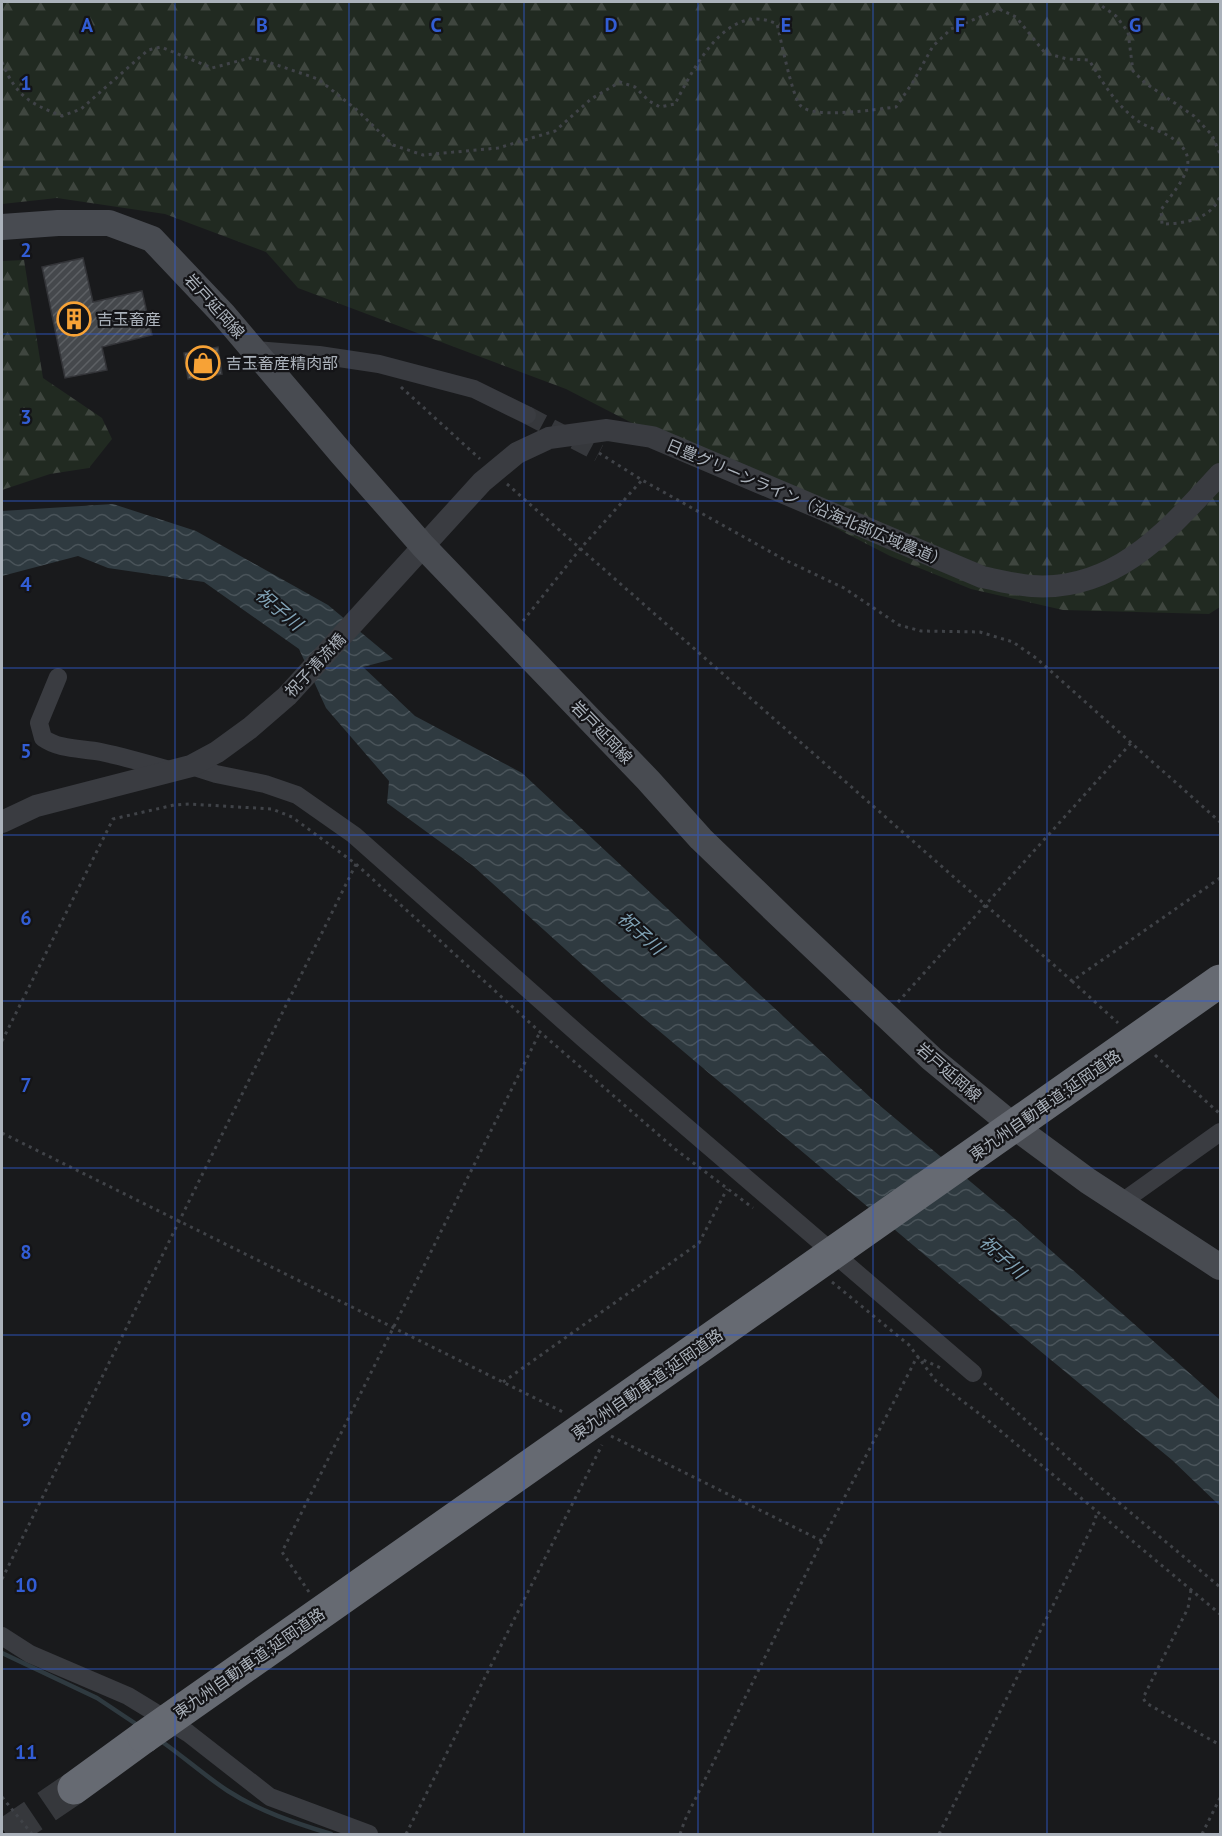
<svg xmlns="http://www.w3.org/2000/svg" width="1222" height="1836" font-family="'PT Sans','Noto Sans JP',sans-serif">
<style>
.forest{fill:url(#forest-firs)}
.water{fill:url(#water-waves)}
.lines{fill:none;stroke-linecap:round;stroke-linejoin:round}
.stream{stroke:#2f3a40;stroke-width:4.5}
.building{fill:url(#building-hatch);stroke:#333438;stroke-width:1.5}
.minor-tunnel{stroke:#36383c;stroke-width:18;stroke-dasharray:18 9;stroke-linecap:butt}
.motorway-tunnel{stroke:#36383c;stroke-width:33;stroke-dasharray:33 16;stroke-linecap:butt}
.path{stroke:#404348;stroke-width:3;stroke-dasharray:3 4.5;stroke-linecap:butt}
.minor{stroke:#3a3c41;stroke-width:18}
.tertiary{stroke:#3a3c41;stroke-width:22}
.secondary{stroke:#484b51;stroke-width:26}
.motorway{stroke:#666a72;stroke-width:33}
.motorway-bridge{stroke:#666a72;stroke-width:33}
.grid{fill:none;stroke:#325dd4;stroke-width:1.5;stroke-opacity:0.55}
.labels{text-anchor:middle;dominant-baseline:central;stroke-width:4.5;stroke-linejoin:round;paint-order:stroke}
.street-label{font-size:16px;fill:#abb2bb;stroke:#141417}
.poi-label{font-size:16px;fill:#abb2bb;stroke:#141417;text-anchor:start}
.water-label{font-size:18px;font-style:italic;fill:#82a4b7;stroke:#141417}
.grid-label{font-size:20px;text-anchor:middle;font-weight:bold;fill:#325dd4;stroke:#141417;stroke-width:4.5;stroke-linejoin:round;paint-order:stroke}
</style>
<defs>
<pattern id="forest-firs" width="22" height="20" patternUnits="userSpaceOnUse" patternTransform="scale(1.5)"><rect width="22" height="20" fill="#212a21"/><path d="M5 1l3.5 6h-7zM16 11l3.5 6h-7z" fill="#3f463f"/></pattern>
<pattern id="water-waves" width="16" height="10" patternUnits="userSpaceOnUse" patternTransform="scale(1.5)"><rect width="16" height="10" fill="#2f3a40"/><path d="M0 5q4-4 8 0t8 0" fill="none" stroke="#4a545a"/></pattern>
<pattern id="building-hatch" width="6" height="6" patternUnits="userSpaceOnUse" patternTransform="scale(1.5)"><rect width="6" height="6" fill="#45484c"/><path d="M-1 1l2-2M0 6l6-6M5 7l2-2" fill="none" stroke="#5d6064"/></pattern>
</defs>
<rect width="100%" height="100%" fill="#191a1c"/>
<path class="forest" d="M2 2H1220V607L1209 614 1063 610 971 589 890 556 566 389 298 288 266 252 165 214 57 198 2 204Z
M24 260 43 378 102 418 112 439 89 468 50 474 2 490V261Z"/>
<path class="water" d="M113 504 196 531 328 605 393 659 363 667 415 716 522 773 872 1099 1021 1224 1220 1400V1506L1172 1460 952 1278 607 987 472 865 387 803 389 781 326 708 299 649 204 582 108 568 78 556 2 576V511Z"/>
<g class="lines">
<path class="stream" d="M2 1653 97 1698 139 1726
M161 1741C184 1757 205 1776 228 1791 259 1811 295 1823 331 1834"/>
</g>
<path class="building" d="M83 258 93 302 142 291 152 335 102 347 107 370 65 378 42 267Z
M218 347 222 374 188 379 184 353Z"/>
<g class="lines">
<path class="minor-tunnel" d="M527 415 599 453"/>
<path class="motorway-tunnel" d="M6 1834 74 1788"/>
<path class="path" d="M1096 2 1116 16 1128 32 1133 71 1145 83 1194 116 1212 135 1220 154
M2 62C16 96 29 103 62 116L81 109 148 50 161 47 212 68 250 58 265 61 318 79 357 110 393 145 423 155 498 148 555 131 591 99 620 82 635 87 649 101 660 107 675 104C693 69 727 0 777 24 781 40 792 95 800 105 812 120 877 109 896 107L913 82 933 46 951 29 999 9 1016 17 1045 53 1067 59 1089 60C1103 83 1116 105 1138 121 1147 127 1158 130 1167 135 1208 158 1179 183 1161 210L1162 224C1184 224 1212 219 1220 196
M401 387 480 459
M599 453 642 480 785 560 844 588 899 625 921 631 980 632 1013 642 1036 658 1220 822
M507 484 1072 981 1220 878
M523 621 581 548 642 480
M1072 981 1118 1023
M898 1002 1132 742
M2 1041 113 819 174 805 189 804 272 809 292 817 356 864 540 1032 675 1149 753 1208
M1155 1055 1220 1114
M2 1133 565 1413
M832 1282 909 1345 936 1381 985 1418 1220 1614
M503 1382 699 1243 727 1189
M984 1383 1106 1492 1220 1587
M611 1436 822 1541
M2 1579 356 864
M1191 1590 1188 1608 1143 1698 1146 1703 1220 1745
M309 1592 282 1552 540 1032
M2 1797 32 1834
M406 1834 602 1445
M680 1834 685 1820 822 1541 917 1357 941 1368
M939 1834 1095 1521 1097 1511
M1202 1834 1220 1798"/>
<path class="minor" d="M255 350 319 355 379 364 474 389 527 415
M58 677 39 723 43 738C60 750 81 748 101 752 125 757 149 764 173 771
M191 766 216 774 265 784 297 795 354 835 584 1039 973 1373
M1122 1202 1220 1132
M2 1636 30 1654 128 1696 146 1707 188 1733 270 1797 369 1834"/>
<path class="tertiary" d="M2 822 36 806 191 766 217 752 250 728 287 696 482 482 517 453 549 438 607 430 652 437 982 577C998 580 1016 585 1032 586 1116 592 1169 529 1220 474"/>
<path class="secondary" d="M2 227 58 223H109L152 239 223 314 342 454 423 546 648 780 701 839 786 921 932 1059 1012 1125 1088 1181 1220 1267"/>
<path class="motorway" d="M74 1788 144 1737"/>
<path class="motorway-bridge" d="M144 1737 1220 981"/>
</g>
<path class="grid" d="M175 2V1834M349 2V1834M524 2V1834M698 2V1834M873 2V1834M1047 2V1834M2 167H1220M2 334H1220M2 501H1220M2 668H1220M2 835H1220M2 1001H1220M2 1168H1220M2 1335H1220M2 1502H1220M2 1669H1220"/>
<defs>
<g id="building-ring" transform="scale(1.725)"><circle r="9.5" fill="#141417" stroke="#f7a236" stroke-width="1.5"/><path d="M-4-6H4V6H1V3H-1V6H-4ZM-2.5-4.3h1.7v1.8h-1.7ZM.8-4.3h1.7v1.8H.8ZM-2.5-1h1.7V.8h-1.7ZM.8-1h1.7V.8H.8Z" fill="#f7a236"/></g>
<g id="shop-ring" transform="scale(1.725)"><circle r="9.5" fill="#141417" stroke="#f7a236" stroke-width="1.5"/><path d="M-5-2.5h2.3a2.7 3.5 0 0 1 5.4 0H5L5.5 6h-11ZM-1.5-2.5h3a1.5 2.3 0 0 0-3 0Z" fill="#f7a236"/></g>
</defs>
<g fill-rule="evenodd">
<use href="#building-ring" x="74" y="319"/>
<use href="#shop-ring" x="203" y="363"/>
</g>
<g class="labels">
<g class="street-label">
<text transform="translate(215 306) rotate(48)">岩戸延岡線</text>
<text transform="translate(807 503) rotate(23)">日豊グリーンライン（沿海北部広域農道）</text>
<text transform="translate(315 665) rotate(-47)">祝子清流橋</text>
<text transform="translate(602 732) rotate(46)">岩戸延岡線</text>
<text transform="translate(949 1072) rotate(41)">岩戸延岡線</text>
<text transform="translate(1045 1105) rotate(-35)">東九州自動車道;延岡道路</text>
<text transform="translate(647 1384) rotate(-35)">東九州自動車道;延岡道路</text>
<text transform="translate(249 1663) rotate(-35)">東九州自動車道;延岡道路</text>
</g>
<g class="poi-label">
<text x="97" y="319">吉玉畜産</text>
<text x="226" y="363">吉玉畜産精肉部</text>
</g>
<g class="water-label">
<text transform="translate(279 609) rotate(40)">祝子川</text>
<text transform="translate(641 933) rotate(42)">祝子川</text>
<text transform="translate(1003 1257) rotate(42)">祝子川</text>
</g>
</g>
<g class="grid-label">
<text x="87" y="32">A</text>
<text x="262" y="32">B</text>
<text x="436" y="32">C</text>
<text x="611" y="32">D</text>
<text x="786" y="32">E</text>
<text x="960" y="32">F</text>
<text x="1135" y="32">G</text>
<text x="26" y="90">1</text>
<text x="26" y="257">2</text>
<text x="26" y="424">3</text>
<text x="26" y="591">4</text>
<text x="26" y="758">5</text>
<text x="26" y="925">6</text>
<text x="26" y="1092">7</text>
<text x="26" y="1259">8</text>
<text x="26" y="1426">9</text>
<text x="26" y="1592">10</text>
<text x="26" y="1759">11</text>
</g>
<rect width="1222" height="1836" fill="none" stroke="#abb2bb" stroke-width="6"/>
</svg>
